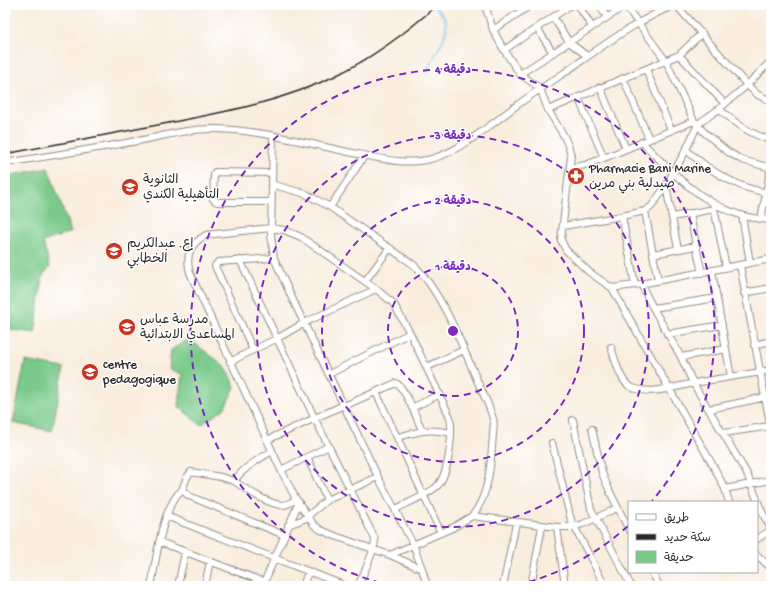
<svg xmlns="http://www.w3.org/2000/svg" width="776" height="591" font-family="'Gochi Hand','Playpen Sans Arabic',sans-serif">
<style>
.green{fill:#7aca8b;stroke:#527a5b}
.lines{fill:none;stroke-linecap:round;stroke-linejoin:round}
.stream{stroke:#6ac2e7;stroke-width:1.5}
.street-casing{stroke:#928c84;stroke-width:8}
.street{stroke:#fff;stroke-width:6}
.rail{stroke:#2b2b2b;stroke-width:1.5}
.ring{fill:none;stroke:#7b2cbf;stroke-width:2;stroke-dasharray:7 5}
.labels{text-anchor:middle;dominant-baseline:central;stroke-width:3;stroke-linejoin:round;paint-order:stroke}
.poi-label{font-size:13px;fill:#2b2b2b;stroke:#fff;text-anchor:start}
.centre{fill:#7b2cbf;stroke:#fff;stroke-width:2}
.ring-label{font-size:12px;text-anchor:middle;font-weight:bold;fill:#7b2cbf;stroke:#fff;stroke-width:3;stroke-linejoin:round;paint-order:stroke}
</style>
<rect width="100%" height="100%" fill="#fff"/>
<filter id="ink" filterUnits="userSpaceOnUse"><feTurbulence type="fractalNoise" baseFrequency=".025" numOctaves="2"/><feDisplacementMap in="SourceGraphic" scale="8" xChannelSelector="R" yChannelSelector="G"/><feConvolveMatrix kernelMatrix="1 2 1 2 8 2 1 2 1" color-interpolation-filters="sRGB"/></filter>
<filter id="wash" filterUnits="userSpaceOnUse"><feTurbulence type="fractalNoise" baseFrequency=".012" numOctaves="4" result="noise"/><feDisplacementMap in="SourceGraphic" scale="16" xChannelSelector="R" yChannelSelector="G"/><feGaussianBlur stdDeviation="0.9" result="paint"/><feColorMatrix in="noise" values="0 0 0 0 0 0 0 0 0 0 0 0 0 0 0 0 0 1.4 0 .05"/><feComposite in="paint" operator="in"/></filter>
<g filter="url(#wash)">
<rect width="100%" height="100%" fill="#f9edde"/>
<path class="green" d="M48 168 71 232 43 242 50 267 43 275 35 333 5 329V176Z
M189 339 226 367 235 387 224 409 201 425 178 406 182 374 169 369 171 350Z
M25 361 64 368 52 431 13 423Z"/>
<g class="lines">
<path class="stream" d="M427 74C429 58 454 35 444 17 441 12 436 9 433 5"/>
</g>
</g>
<g filter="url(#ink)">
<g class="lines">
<g class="street-casing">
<path id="street" d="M485 5 493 30 504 50 520 74 540 88 548 110 564 136 569 148 571 156 561 240 566 250 589 272 612 288 716 471 725 489 729 502
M578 5 592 27
M599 5 607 17
M625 5 666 61 694 121 705 133 728 152 742 160 771 168
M676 5 747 85 758 95 771 101
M553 17 569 42 587 56
M537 28 553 53
M493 30 531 5
M504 50 571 5
M679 55 725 104
M646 69 671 130
M520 74 625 6
M623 78 649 139
M600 87 626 149
M578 97 604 158
M719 109C736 123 749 134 771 140
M548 110 679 55 702 33
M273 137 271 235 274 258 291 296 378 477 413 544 422 569 427 586
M642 142C671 172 700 202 740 215 750 218 761 219 771 220
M686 150C709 170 739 190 771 193
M5 163C49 156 94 149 137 141 164 136 189 128 216 129 261 130 305 143 348 152 375 157 407 167 434 158 460 151 494 122 516 106 532 94 548 84 564 73 600 48 635 21 675 5
M570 168 585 165 604 158 694 121
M271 184 306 194 330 207 414 265C442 293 461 343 477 380 482 392 490 406 493 419 495 423 493 429 493 434 491 460 490 495 472 516
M666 186 678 249
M271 202H217L213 199 214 174 215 172 272 173
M713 203 726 267
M330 207 365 155
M645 211 658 281
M690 213 696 246 702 273
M742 215 750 263
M622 216 635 285
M672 217 714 209
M761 219 771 167
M770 220 771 234
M563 226 622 216 645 211 651 207 666 186 686 150 698 124 719 109 747 85 771 61
M653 254 696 246
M274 258 218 262 215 266 253 350 278 338 304 323 376 289
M240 260 315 419 375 539C376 548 363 575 358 586
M740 265 771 429
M712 271 731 377
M365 281 390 248
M641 284 653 308 681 357 693 383 746 472C755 491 759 511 771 528
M612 288 635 285 771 259
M744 293 771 288
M653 308 717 298
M667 334 722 325
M754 345 771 341
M611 347C615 359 620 382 631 387 649 396 677 386 695 383 720 378 746 375 771 370
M681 357 726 349
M230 362 253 350
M427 367 464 350
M329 374 410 333
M376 392 441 533
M344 406 396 383C406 389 417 419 422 430
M412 408 440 394
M710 409 771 396
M573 420 591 509 631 586
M592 429 602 473 610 492 629 530
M724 433 770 426
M398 437C420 431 428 428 451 433
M267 440 344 405
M552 443 571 520 605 586
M272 451C258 460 244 467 234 481L221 477 191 472 187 477 182 490 189 496 284 535
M307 457 327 500
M281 470 329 446
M234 481C246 489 267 504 282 505 288 505 292 502 296 499
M725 489 771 480
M396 509C405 504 434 492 439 484 449 471 453 433 450 417L410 333 393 303 376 289 301 237 284 230 271 228 206 235C190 244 185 255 190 273L281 470 296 499 314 525 321 530 335 536 390 555 422 569
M166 516 346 586
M288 525 304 519 327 500 378 477
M557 527 565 586
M757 539 771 530
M160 542 264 582
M390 555 452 528 472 516 557 527H573L583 524 617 508
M757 555 771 568
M652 572 659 586
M263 585 299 502
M151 586C156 561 162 506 182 490
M178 586 185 552
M205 586 210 561
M303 586 308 572
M503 586 516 523
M531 586 542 526"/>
</g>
<use href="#street" class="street"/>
<path class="rail" d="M5 154C58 144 110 134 163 124 224 112 278 103 335 76 372 58 406 33 437 5"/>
</g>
</g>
<g class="ring">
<circle cx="453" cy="331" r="65"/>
<circle cx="453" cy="331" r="131"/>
<circle cx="453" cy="331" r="196"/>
<path d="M628 526A262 262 0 0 1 514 586M392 586A262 262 0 1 1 652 501"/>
</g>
<defs>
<g id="pharmacy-disc" transform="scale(0.9)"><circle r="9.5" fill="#c8321e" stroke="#fff"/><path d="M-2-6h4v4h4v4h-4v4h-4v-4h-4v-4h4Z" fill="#fff"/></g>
<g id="school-disc" transform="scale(0.9)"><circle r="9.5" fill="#c8321e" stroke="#fff"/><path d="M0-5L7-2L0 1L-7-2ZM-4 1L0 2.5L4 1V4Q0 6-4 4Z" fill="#fff"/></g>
<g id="university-disc" transform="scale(0.9)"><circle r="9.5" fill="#c8321e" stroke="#fff"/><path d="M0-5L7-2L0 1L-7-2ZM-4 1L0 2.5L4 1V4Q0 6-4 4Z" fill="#fff"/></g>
</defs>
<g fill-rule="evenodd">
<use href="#pharmacy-disc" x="576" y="176"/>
<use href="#school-disc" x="130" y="187"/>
<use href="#school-disc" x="114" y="251"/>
<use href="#school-disc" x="127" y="327"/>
<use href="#university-disc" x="90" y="372"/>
</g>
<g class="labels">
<g class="poi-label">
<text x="589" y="169">Pharmacie Bani Marine<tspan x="589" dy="15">صيدلية بني مرين</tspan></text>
<text x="143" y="180">الثانوية<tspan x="143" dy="15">التأهيلية الكندي</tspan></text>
<text x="127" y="244">إع. عبدالكريم<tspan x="127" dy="15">الخطابي</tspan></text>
<text x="140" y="320">مدرسة عباس<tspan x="140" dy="15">المساعدي الابتدائية</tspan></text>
<text x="103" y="365">centre<tspan x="103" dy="15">pedagogique</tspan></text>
</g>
</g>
<circle cx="453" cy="331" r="6" class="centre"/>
<g class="ring-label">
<text x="453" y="73">4 دقيقة</text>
<text x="453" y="139">3 دقيقة</text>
<text x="453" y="204">2 دقيقة</text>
<text x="453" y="270">1 دقيقة</text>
</g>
<rect width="776" height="591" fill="none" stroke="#fff" stroke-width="20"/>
<rect x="628" y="501" width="130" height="72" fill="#ffffff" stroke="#aaaaaa"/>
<rect x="636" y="514" width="20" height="6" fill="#ffffff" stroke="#aaaaaa"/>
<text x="664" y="521" font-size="12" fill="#2b2b2b">طريق</text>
<rect x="636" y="534" width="20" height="6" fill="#2b2b2b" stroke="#aaaaaa"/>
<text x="664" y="541" font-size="12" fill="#2b2b2b">سكة حديد</text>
<rect x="636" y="551" width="20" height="12" fill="#7aca8b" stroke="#aaaaaa"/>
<text x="664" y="561" font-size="12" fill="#2b2b2b">حديقة</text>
</svg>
